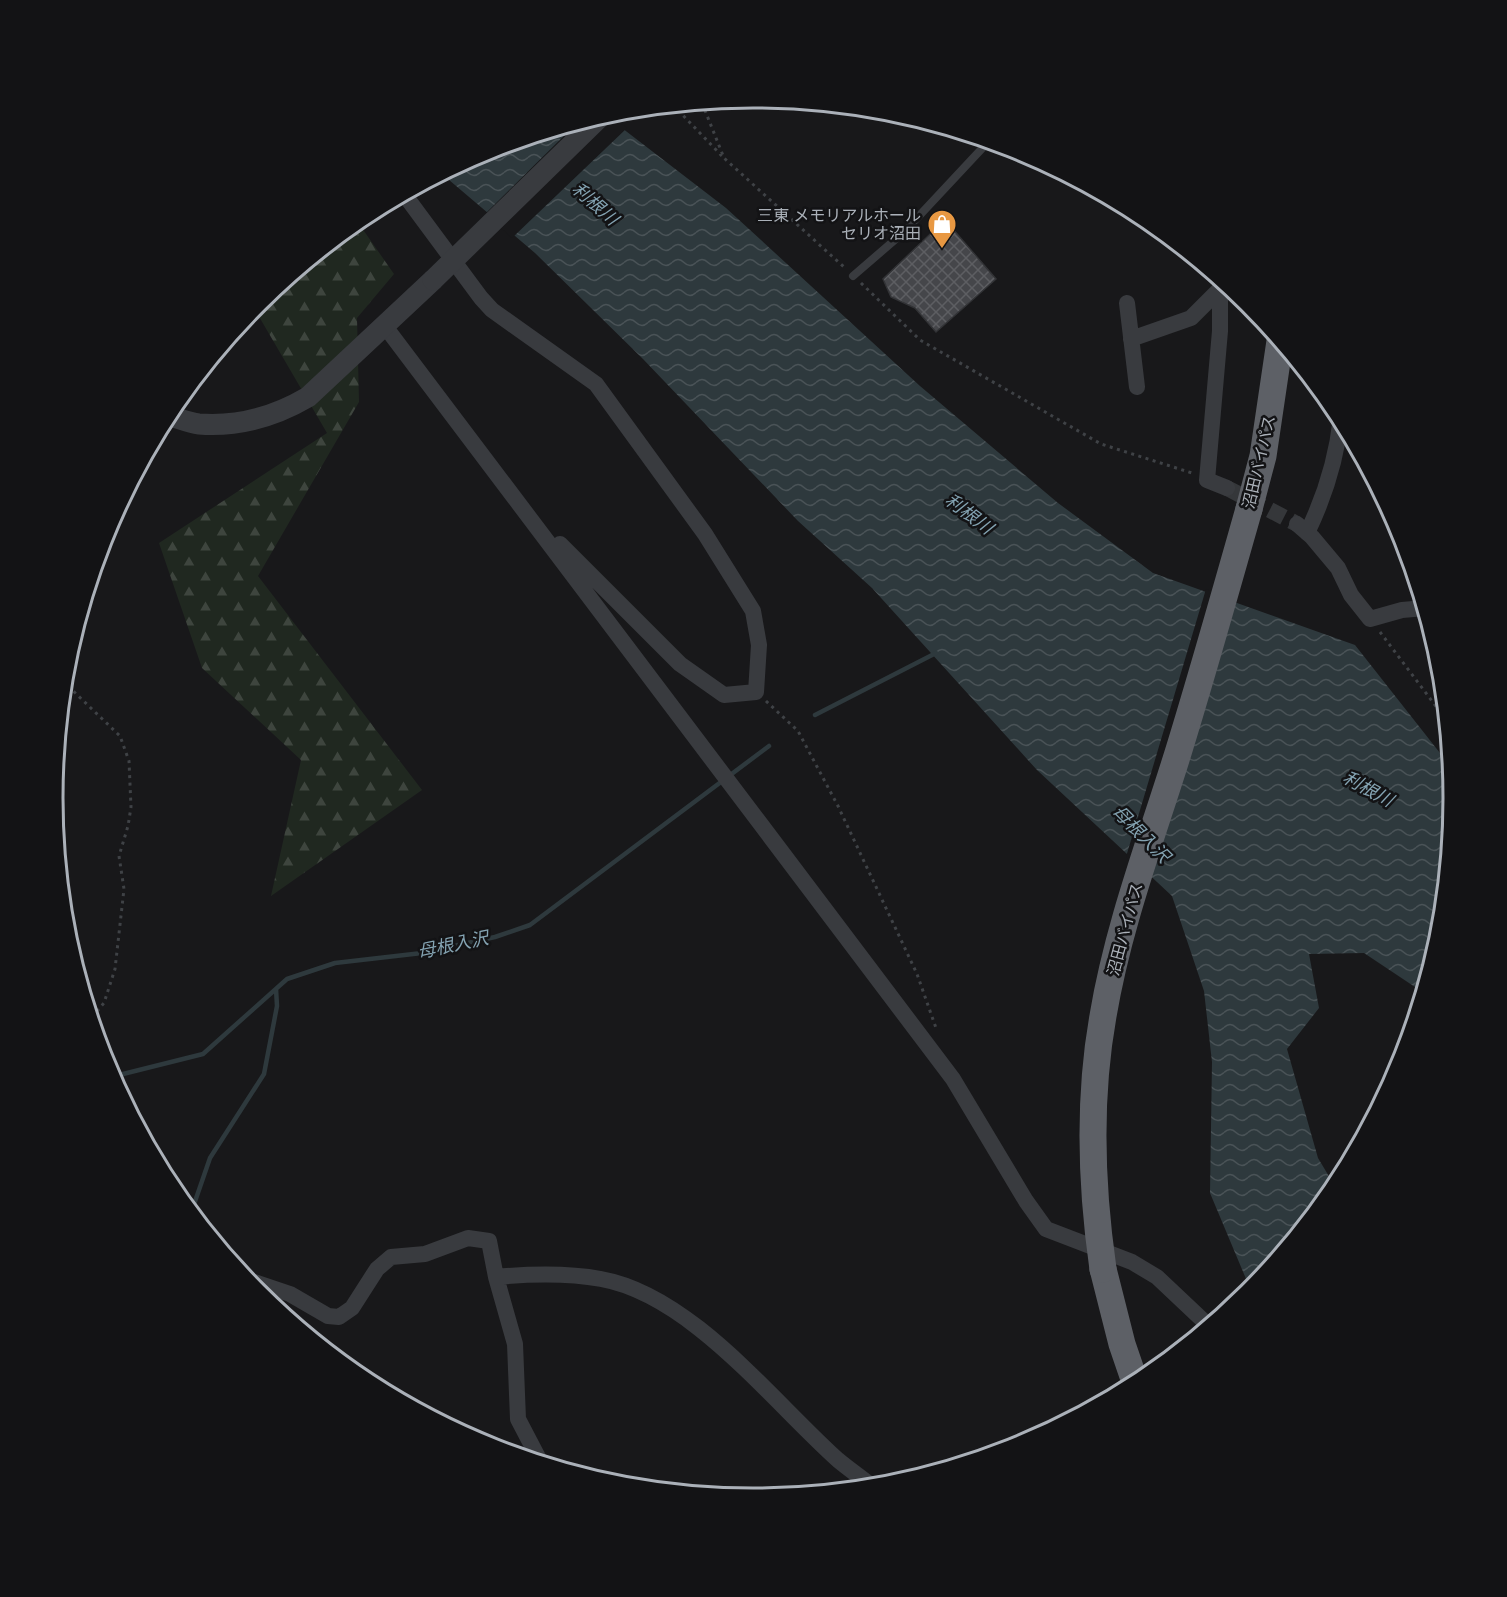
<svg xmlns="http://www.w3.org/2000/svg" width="1507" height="1597" font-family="'DM Sans','Noto Sans JP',sans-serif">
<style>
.forest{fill:url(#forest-firs)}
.water{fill:url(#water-waves)}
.pier{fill:#18181a}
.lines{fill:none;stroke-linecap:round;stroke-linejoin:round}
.stream{stroke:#2e393d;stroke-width:4.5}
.building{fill:url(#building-cross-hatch);stroke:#323336;stroke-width:1.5}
.minor-tunnel{stroke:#35373a;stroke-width:16;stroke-dasharray:16 8;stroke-linecap:butt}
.path{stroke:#3f4246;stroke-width:3;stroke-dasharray:3 4.5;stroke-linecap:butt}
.service{stroke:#393b3f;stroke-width:8}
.minor{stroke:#393b3f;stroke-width:16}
.tertiary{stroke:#393b3f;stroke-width:21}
.trunk{stroke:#5d6066;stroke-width:27}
.tertiary-bridge{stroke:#393b3f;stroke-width:21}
.trunk-bridge{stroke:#5d6066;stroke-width:27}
.labels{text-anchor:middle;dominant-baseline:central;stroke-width:5;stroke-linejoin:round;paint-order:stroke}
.poi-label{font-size:16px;fill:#abb1b9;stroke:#131315;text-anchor:end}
.street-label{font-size:16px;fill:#abb1b9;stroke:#131315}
.water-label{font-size:18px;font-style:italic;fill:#84a3b2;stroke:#131315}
.rim{fill:none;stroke:#abb1b9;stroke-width:3}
</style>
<defs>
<pattern id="forest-firs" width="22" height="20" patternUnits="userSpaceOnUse" patternTransform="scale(1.5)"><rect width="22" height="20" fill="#202820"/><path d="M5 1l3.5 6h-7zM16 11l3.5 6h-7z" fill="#3e453e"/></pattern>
<pattern id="water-waves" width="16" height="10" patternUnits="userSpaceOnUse" patternTransform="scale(1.5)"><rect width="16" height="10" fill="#2e393d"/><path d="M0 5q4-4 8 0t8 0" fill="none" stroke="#4a5357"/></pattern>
<pattern id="building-cross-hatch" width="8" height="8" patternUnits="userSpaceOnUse" patternTransform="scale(1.5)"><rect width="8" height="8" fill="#45464a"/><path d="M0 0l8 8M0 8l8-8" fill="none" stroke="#5d5e62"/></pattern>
</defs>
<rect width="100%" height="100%" fill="#18181a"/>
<path class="forest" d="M357 221 394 274 357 318 359 402 258 576 422 790 271 896 301 760 202 668 159 543 327 433 254 308Z"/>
<path class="water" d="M605 115 726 208 920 386 1058 503 1153 573 1355 645 1451 767 1454 799 1441 936 1422 998 1418 989 1364 953 1309 954 1319 1008 1287 1049 1318 1158 1336 1188 1254 1289 1249 1286 1210 1193 1212 1062 1204 991 1172 896 1037 770 872 588 798 521 643 359 535 253 442 174 486 151Z"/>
<path class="pier" d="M608 114 627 128 512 238 485 214 577 123Z
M1206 589 1234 599 1149 879 1126 857Z"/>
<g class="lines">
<path class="stream" d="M815 715 936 653
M111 1077 203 1054 287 979 335 963 422 953 495 937 530 925 769 746
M191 1213 210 1158 264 1074 277 1006 276 989"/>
</g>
<path class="building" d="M945 220 996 279 936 332 915 308 891 297 883 279Z"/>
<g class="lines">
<path class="minor-tunnel" d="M1227 488 1297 524"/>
<path class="path" d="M702 103 724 158 845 268
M673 105 722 156
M861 283 920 340 1101 444 1192 473
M1380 632 1447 721
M64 680 69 687 120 736 129 761 131 807 128 826 119 856 124 889 115 969 104 1003 91 1018
M766 701 798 731 838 806 917 974 936 1028"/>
<path class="service" d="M853 276 904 232 989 141"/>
<path class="minor" d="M404 194 481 298 492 310 596 384 705 534 753 611 759 645 756 692 724 695 680 664 560 544
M1220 279V331L1207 480 1227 488
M1127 303 1137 387
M384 325 953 1079 1026 1201 1046 1229 1132 1262 1157 1277 1210 1327
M1131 339 1191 318 1220 289
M1297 524 1312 537 1338 568 1351 595 1370 619 1402 610 1425 608
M1307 533C1324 498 1337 456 1341 417
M496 1277C529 1274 568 1273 601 1279 691 1295 772 1401 838 1460 850 1470 862 1478 874 1488
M245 1279 290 1294 328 1316 339 1317 352 1308 377 1269 391 1257 425 1254 468 1238 489 1241 496 1277 515 1344 518 1419 541 1463"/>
<path class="tertiary" d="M167 415C178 418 189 423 199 424 239 427 274 417 308 397L433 280"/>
<path class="trunk" d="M1249 509 1263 456 1280 341
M1103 1269 1122 1344 1136 1385"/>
<path class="tertiary-bridge" d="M433 280 601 116"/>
<path class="trunk-bridge" d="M1103 1269C1091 1185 1088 1100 1103 1016 1118 926 1151 840 1178 753 1203 672 1226 590 1249 509"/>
</g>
<defs>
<g id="shop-pin" transform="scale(1.5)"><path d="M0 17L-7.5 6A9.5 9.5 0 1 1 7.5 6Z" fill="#e89842" stroke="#131315"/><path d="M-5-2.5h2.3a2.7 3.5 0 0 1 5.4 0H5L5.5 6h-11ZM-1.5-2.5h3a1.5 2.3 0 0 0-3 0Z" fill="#fff"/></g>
</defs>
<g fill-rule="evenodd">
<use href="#shop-pin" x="942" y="224"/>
</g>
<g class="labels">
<g class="poi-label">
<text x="921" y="215">三東 メモリアルホール<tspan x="921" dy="18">セリオ沼田</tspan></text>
</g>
<g class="street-label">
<text transform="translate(1259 462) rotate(-77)">沼田バイパス</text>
<text transform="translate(1125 929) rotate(-75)">沼田バイパス</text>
</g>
<g class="water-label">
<text transform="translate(595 204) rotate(41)">利根川</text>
<text transform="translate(969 514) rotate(37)">利根川</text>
<text transform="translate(1368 789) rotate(29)">利根川</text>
<text transform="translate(1141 834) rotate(45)">母根入沢</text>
<text transform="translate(453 945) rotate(-12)">母根入沢</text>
</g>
</g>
<path d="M0 0H1507V1597H0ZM63 798a690 690 0 1 1 1380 0a690 690 0 1 1-1380 0Z" fill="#131315" fill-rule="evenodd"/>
<path class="rim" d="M63 798a690 690 0 1 1 1380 0a690 690 0 1 1-1380 0Z"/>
</svg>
